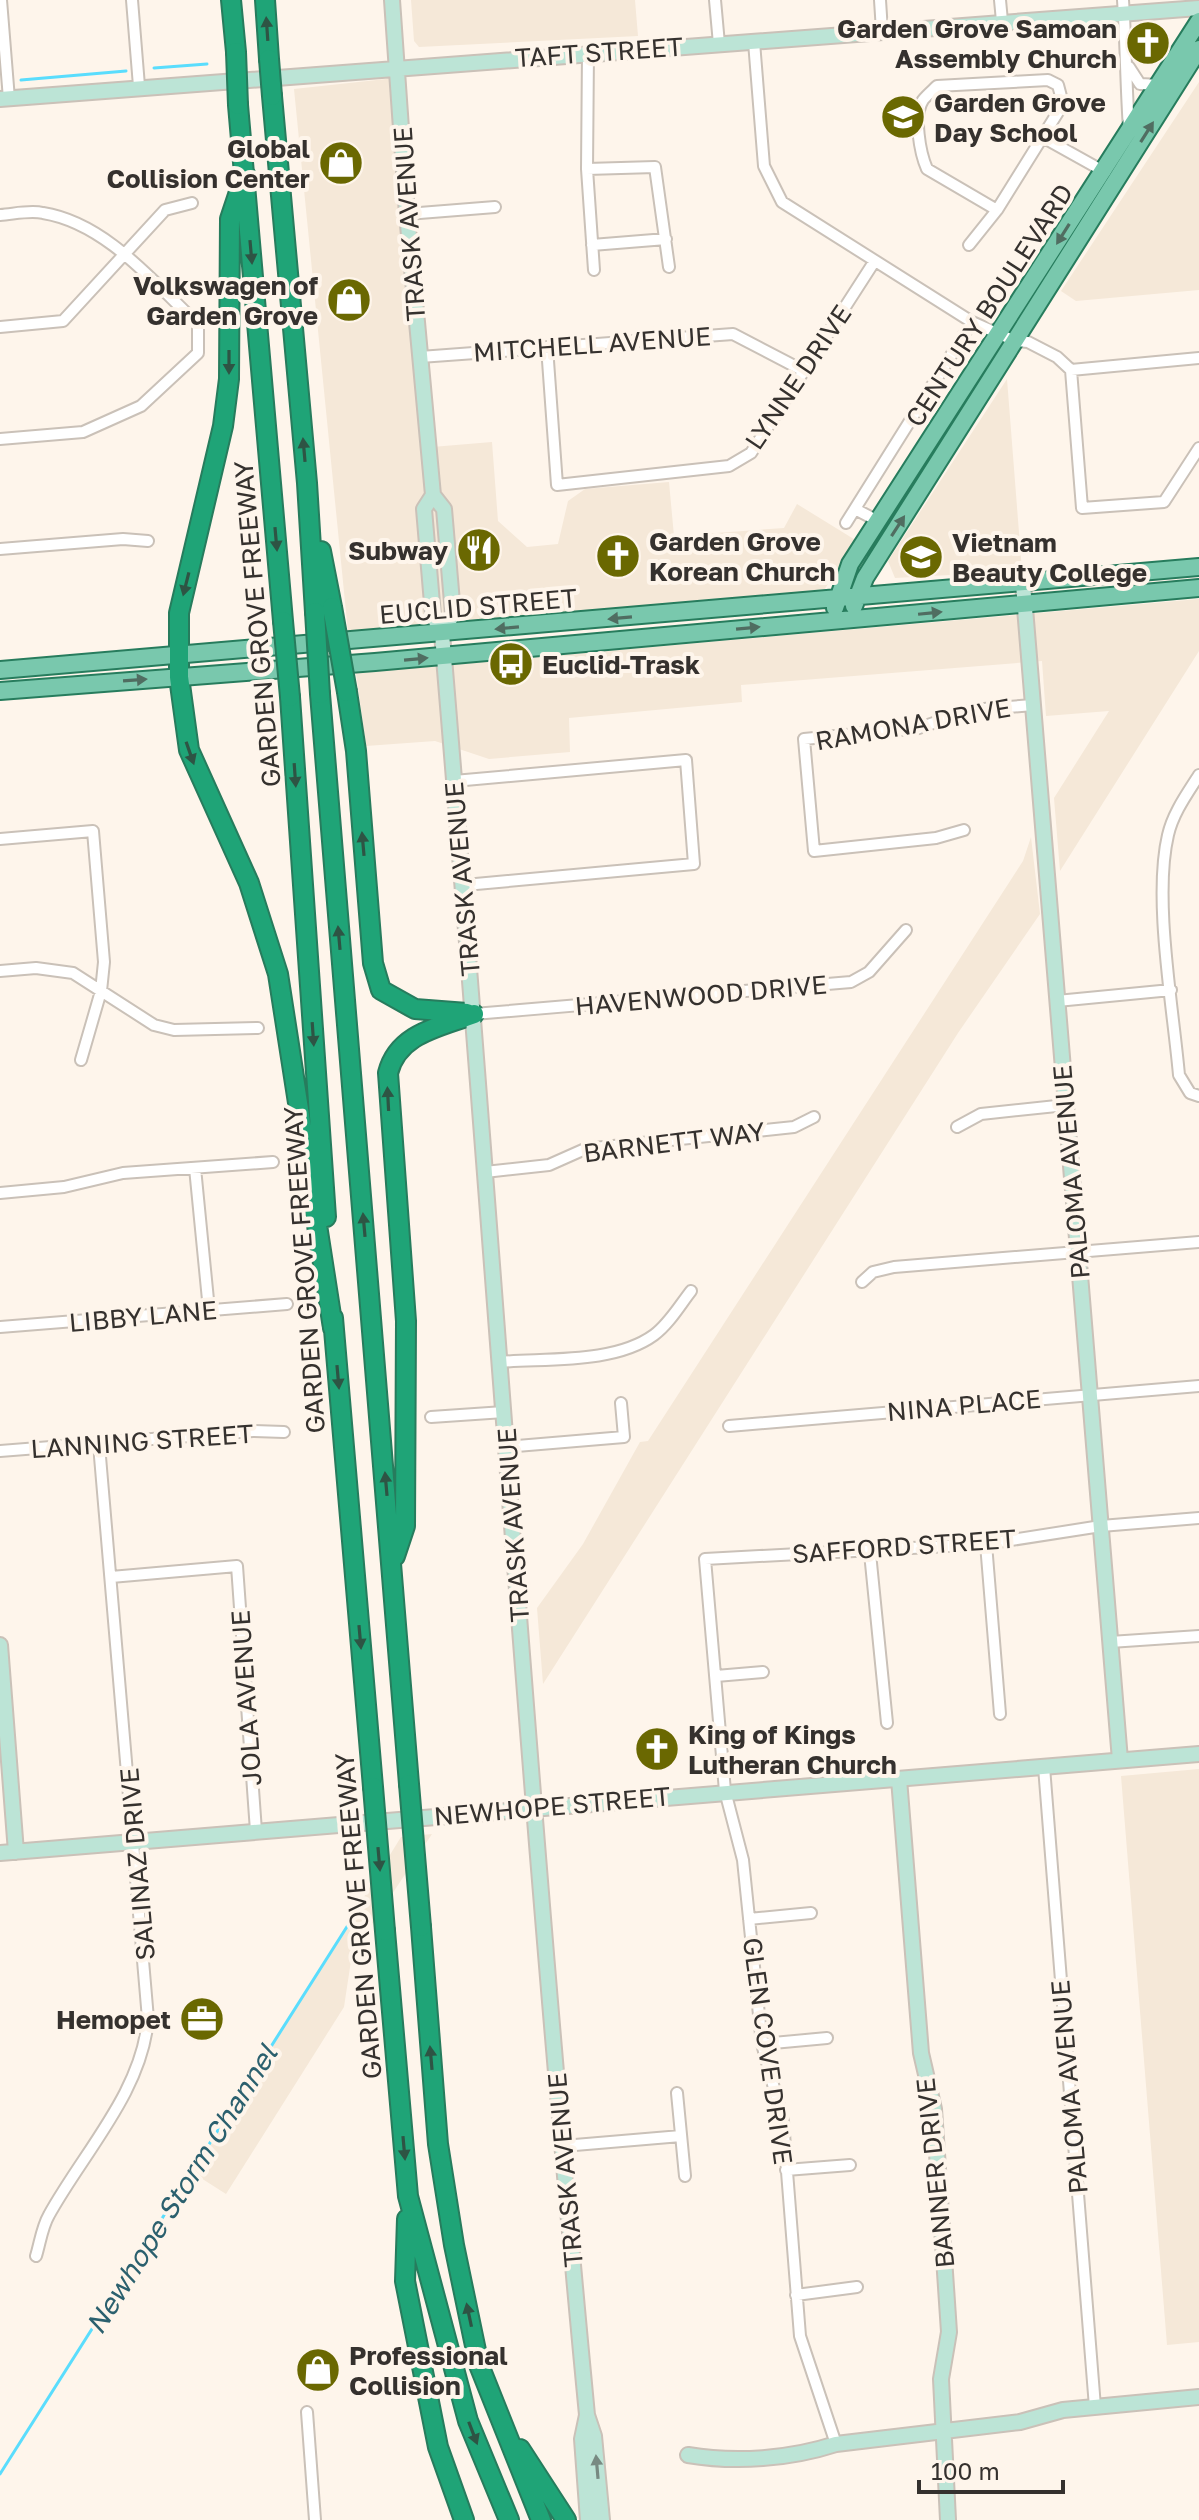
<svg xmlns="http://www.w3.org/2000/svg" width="1199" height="2520" font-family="'Golos Text',sans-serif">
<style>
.built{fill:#f5e8d8}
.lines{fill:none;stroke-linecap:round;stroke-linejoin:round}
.stream{stroke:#5addfd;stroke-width:3}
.street-casing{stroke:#cac1b8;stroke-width:14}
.secondary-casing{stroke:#cac1b8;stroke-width:18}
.primary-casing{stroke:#277c5d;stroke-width:20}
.highway-casing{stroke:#277c5d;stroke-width:22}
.street{stroke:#fff;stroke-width:10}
.secondary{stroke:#bce4d6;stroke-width:14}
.primary{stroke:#79c8ad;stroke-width:16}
.highway{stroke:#1fa477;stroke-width:18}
.highway-bridge-casing{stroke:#277c5d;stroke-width:22;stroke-linecap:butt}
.highway-bridge{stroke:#1fa477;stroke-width:18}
.oneway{fill:#2e5444}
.oneway2{fill:#506d61}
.oneway3{fill:#788a82}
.labels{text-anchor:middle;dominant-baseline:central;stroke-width:8;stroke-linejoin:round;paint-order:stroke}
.poi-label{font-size:26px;font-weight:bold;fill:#35312e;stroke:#fef5eb;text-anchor:start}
.street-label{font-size:26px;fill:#35312e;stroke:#fef5eb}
.water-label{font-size:28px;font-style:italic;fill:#2b606e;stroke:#fef5eb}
</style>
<rect width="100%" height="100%" fill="#fef5eb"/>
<path class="built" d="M411 0H635L638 36 419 47 414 41Z
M395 78 432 447 492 442 498 521 527 547 558 544 568 501 585 489 669 482 674 536 784 528 797 504 857 541 822 593 348 632 294 89Z
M1199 82V290L1076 301 1061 291Z
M1007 379 1022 571 895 578 888 561Z
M1199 599V651L1060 871 1054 798 1109 711 1046 716 1042 661 741 685 742 702 569 718 570 752 489 759 435 741 366 746 356 673Z
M1031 837 1040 914 958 1033 543 1684 537 1608 583 1544 640 1442 648 1441 1023 861Z
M1199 1769V2342L1167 2345 1121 1776Z
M432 1834 352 1954 344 2007 226 2194 193 2173 401 1837Z"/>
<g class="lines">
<path class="stream" d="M154 68 207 64
M21 80 126 71
M0 2474 362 1903"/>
<g class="street-casing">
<path id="street" d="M1 0 9 99
M132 0 139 86
M715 0 719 44
M880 0 882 31
M1000 0 1002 21
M1123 0C1126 44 1126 86 1129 129
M754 42 764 166 782 202 972 322 1015 341 1028 342 1057 357 1071 370 1082 508 1164 502 1199 448
M588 52 587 169 594 270
M1129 67 1140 84 1161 85
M1044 138 1105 172
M587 169 655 167 669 267
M407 214 495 207
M0 215C14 214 30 210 43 213 106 223 154 283 198 324V353L141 406 83 432 0 439
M592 245 666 239
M969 245 997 210 1063 104 1058 85 1048 80 937 86C933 90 927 95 923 100 913 115 920 153 927 169L997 210
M0 327 63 321 165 210 192 203
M547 347 557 485 729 466 751 453 874 262
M420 357 733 334 804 371
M1071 370 1199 358
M855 509 878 521
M846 523 972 322
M0 549 123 539 148 541
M1199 775C1187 794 1173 813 1168 835 1153 898 1173 1007 1179 1075L1190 1093 1199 1096
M454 781 686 760 694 864 465 885
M964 830 936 838 814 851 804 739 919 728 971 710 1033 705
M0 839 93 831 104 962 101 991 81 1060
M0 971 36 968 73 973 154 1025 174 1030 258 1028
M1057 1001 1171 990
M474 1014 851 982 869 972 906 930
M957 1127 981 1114 1066 1105
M195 1168 209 1310
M485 1172 549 1165 585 1149 794 1127 814 1117
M0 1193 64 1187 123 1173 273 1162
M862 1282 873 1272 894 1267 1199 1242
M0 1327 287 1304
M500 1362C547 1358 614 1364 654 1335 669 1324 680 1305 691 1291
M431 1417 504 1412
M729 1426 1199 1386
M506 1447 624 1437 621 1403
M0 1451 253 1431 284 1432
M986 1544 1000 1714
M870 1553 887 1723
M111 1577 237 1566 256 1831
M1110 1642 1199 1636
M716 1676 763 1672
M1044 1767 1095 2407
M749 1919 811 1913
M762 2044 827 2038
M677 2093 685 2176
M563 2146 681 2136
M786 2170 850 2165
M36 2256C40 2243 42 2227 49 2215 83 2153 142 2092 148 2019L99 1445
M796 2295 857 2287
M307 2412 315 2520
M836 2444 800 2336 783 2121 762 2044 743 1860 725 1791 705 1559 986 1544 1101 1526 1199 1518"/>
</g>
<g class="secondary-casing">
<path id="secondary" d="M392 0 407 214 433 495 444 509 453 614 442 634
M0 99 1199 8
M433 495 424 509 433 615 442 634C492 1227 530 1822 587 2415L594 2436 602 2520
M1023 584 1120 1760
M0 1645 16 1852
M899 1779 921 2053 934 2109 949 2332 941 2379 948 2520
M0 1853 1199 1754
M587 2415 582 2439 588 2520
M688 2455C736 2463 790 2459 836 2444L1020 2422 1063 2410 1199 2397"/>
</g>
<g class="primary-casing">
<path id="primary" d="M854 606 865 578 1199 49
M835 608 850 564 1199 21
M0 670 1199 567
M0 691 375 662 1199 588"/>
</g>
<g class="highway-casing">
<path id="highway" d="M231 0 236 52
M265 0 269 59
M272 96 307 483 315 612
M238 105 283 621
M245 174 230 219 229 379 223 426 179 613V677L189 750 249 883 278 974 333 1328
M321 551 332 607
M347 692 356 751 373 963 381 990 415 1009 467 1013
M320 694 409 1784
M290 697 326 1217
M333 1318 373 1787
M395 1556 405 1526 406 1321 388 1073C398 1033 440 1027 474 1014
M421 1927 438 2144 454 2245 479 2365 541 2520
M385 1931 408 2196 468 2421 509 2520
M407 2219 405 2281 438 2447 464 2520
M520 2449 566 2520"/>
</g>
<use href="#street" class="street"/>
<use href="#secondary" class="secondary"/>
<use href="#primary" class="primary"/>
<use href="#highway" class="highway"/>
<g class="highway-bridge-casing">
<path id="highway-bridge" d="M236 52 238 105
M269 59 272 96
M332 607 347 692
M315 612 320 694
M283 621 290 697
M409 1784 421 1927
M373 1787 385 1931"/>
</g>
<use href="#highway-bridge" class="highway-bridge"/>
</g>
<defs><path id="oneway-solid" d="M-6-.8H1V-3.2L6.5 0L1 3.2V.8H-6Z" transform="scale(2)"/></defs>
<g class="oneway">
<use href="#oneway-solid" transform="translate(267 29) rotate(-94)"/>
<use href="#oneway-solid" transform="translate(251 252) rotate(85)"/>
<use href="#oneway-solid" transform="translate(229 362) rotate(90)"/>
<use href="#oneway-solid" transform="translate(304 450) rotate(-95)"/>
<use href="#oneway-solid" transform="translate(276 539) rotate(85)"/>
<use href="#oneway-solid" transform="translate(186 584) rotate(104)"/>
<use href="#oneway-solid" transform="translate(190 753) rotate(71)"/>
<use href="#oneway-solid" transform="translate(295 775) rotate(86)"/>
<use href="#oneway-solid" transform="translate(363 844) rotate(-95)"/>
<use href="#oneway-solid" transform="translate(339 938) rotate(-95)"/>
<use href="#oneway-solid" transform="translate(313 1034) rotate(86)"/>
<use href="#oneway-solid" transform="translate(388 1099) rotate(-93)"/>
<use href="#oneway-solid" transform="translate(364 1225) rotate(-95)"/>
<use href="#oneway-solid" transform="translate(338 1377) rotate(85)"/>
<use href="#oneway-solid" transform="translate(386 1484) rotate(-95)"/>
<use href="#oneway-solid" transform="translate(360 1637) rotate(85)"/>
<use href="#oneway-solid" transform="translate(379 1859) rotate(85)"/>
<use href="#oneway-solid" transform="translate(431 2058) rotate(-95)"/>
<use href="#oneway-solid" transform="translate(404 2148) rotate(85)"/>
<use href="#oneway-solid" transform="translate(469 2315) rotate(-102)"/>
<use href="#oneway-solid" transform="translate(473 2433) rotate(69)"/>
</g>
<g class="oneway2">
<use href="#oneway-solid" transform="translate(1147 132) rotate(-58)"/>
<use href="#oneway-solid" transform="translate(1063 234) rotate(122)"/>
<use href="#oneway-solid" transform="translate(898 526) rotate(-57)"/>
<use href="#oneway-solid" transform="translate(930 613) rotate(-6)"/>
<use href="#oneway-solid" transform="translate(620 618) rotate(175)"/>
<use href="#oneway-solid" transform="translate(507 628) rotate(175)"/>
<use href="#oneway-solid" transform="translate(748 628) rotate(-5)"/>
<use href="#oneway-solid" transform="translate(416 659) rotate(-5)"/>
<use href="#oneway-solid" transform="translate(135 680) rotate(-4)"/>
</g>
<use class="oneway3" href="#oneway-solid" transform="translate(597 2467) rotate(-95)"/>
<defs>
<g id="church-disc" transform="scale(2.3)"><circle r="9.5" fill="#6a6801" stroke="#fef5eb"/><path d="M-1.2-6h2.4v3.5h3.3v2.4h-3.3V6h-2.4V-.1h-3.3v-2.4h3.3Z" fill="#fff"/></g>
<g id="school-disc" transform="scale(2.3)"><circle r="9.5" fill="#6a6801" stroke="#fef5eb"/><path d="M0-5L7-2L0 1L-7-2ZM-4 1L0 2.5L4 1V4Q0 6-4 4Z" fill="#fff"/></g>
<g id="shop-disc" transform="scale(2.3)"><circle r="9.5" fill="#6a6801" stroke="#fef5eb"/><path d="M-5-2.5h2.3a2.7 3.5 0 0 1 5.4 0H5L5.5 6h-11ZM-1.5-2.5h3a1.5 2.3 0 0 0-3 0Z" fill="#fff"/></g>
<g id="restaurant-disc" transform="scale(2.3)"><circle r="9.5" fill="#6a6801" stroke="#fef5eb"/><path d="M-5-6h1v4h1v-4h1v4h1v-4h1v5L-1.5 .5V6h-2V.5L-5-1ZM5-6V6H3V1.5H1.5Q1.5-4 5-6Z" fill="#fff"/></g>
<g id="university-disc" transform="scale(2.3)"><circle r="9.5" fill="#6a6801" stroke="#fef5eb"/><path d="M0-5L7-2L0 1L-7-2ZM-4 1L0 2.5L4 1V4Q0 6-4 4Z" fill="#fff"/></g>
<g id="bus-disc" transform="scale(2.3)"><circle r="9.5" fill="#6a6801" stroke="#fef5eb"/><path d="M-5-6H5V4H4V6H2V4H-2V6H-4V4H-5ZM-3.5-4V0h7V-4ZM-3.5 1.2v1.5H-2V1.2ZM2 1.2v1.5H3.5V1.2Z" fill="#fff"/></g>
<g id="office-disc" transform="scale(2.3)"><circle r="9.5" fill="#6a6801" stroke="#fef5eb"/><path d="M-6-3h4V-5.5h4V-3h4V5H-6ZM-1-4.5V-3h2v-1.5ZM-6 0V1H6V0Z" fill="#fff"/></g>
</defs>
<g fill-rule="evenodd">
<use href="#church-disc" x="1148" y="43"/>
<use href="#school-disc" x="903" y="117"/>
<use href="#shop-disc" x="341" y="163"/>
<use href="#shop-disc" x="349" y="300"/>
<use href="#restaurant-disc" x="479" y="550"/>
<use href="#church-disc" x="618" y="556"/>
<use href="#university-disc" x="921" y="557"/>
<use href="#bus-disc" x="511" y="664"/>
<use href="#church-disc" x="657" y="1749"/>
<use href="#office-disc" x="202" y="2019"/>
<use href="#shop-disc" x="318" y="2370"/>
</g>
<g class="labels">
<g class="poi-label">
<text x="1117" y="28" text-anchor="end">Garden Grove Samoan<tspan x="1117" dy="30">Assembly Church</tspan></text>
<text x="934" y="102">Garden Grove<tspan x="934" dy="30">Day School</tspan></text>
<text x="310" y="148" text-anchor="end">Global<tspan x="310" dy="30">Collision Center</tspan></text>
<text x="318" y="285" text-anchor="end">Volkswagen of<tspan x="318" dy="30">Garden Grove</tspan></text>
<text x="649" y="541">Garden Grove<tspan x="649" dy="30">Korean Church</tspan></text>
<text x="952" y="542">Vietnam<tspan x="952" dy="30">Beauty College</tspan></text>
<text x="448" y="550" text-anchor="end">Subway</text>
<text x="542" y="664">Euclid-Trask</text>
<text x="688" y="1734">King of Kings<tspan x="688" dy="30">Lutheran Church</tspan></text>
<text x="171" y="2019" text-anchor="end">Hemopet</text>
<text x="349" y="2355">Professional<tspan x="349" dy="30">Collision</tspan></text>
</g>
<g class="street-label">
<text transform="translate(599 52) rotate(-4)">TAFT STREET</text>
<text transform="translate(409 224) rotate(-94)">TRASK AVENUE</text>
<text transform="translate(989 305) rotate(-57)">CENTURY BOULEVARD</text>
<text transform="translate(592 344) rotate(-4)">MITCHELL AVENUE</text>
<text transform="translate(798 377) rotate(-56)">LYNNE DRIVE</text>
<text transform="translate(478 606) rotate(-5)">EUCLID STREET</text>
<text transform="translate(257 624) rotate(-95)">GARDEN GROVE FREEWAY</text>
<text transform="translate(913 724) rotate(-10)">RAMONA DRIVE</text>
<text transform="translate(462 879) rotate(-95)">TRASK AVENUE</text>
<text transform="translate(701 995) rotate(-5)">HAVENWOOD DRIVE</text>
<text transform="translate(674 1142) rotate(-7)">BARNETT WAY</text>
<text transform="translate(1071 1172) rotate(-95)">PALOMA AVENUE</text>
<text transform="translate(304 1270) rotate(-94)">GARDEN GROVE FREEWAY</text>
<text transform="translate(143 1316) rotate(-5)">LIBBY LANE</text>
<text transform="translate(964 1405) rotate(-5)">NINA PLACE</text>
<text transform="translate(142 1441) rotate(-4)">LANNING STREET</text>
<text transform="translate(513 1525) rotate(-94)">TRASK AVENUE</text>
<text transform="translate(904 1546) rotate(-4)">SAFFORD STREET</text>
<text transform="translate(246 1698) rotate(-94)">JOLA AVENUE</text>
<text transform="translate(552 1806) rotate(-5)">NEWHOPE STREET</text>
<text transform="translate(137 1864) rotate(-95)">SALINAZ DRIVE</text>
<text transform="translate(358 1916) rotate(-95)">GARDEN GROVE FREEWAY</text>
<text transform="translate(768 2051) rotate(82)">GLEN COVE DRIVE</text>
<text transform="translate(1069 2087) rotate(-95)">PALOMA AVENUE</text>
<text transform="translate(565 2170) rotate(-95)">TRASK AVENUE</text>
<text transform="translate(935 2173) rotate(-96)">BANNER DRIVE</text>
</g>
<g class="water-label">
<text transform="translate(181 2189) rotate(-58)">Newhope Storm Channel</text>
</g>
</g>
<path d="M919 2480v12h144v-12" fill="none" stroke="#35312e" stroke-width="4"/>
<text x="931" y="2480" font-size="24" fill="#35312e" stroke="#fef5eb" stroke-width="6" paint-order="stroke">100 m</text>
</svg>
